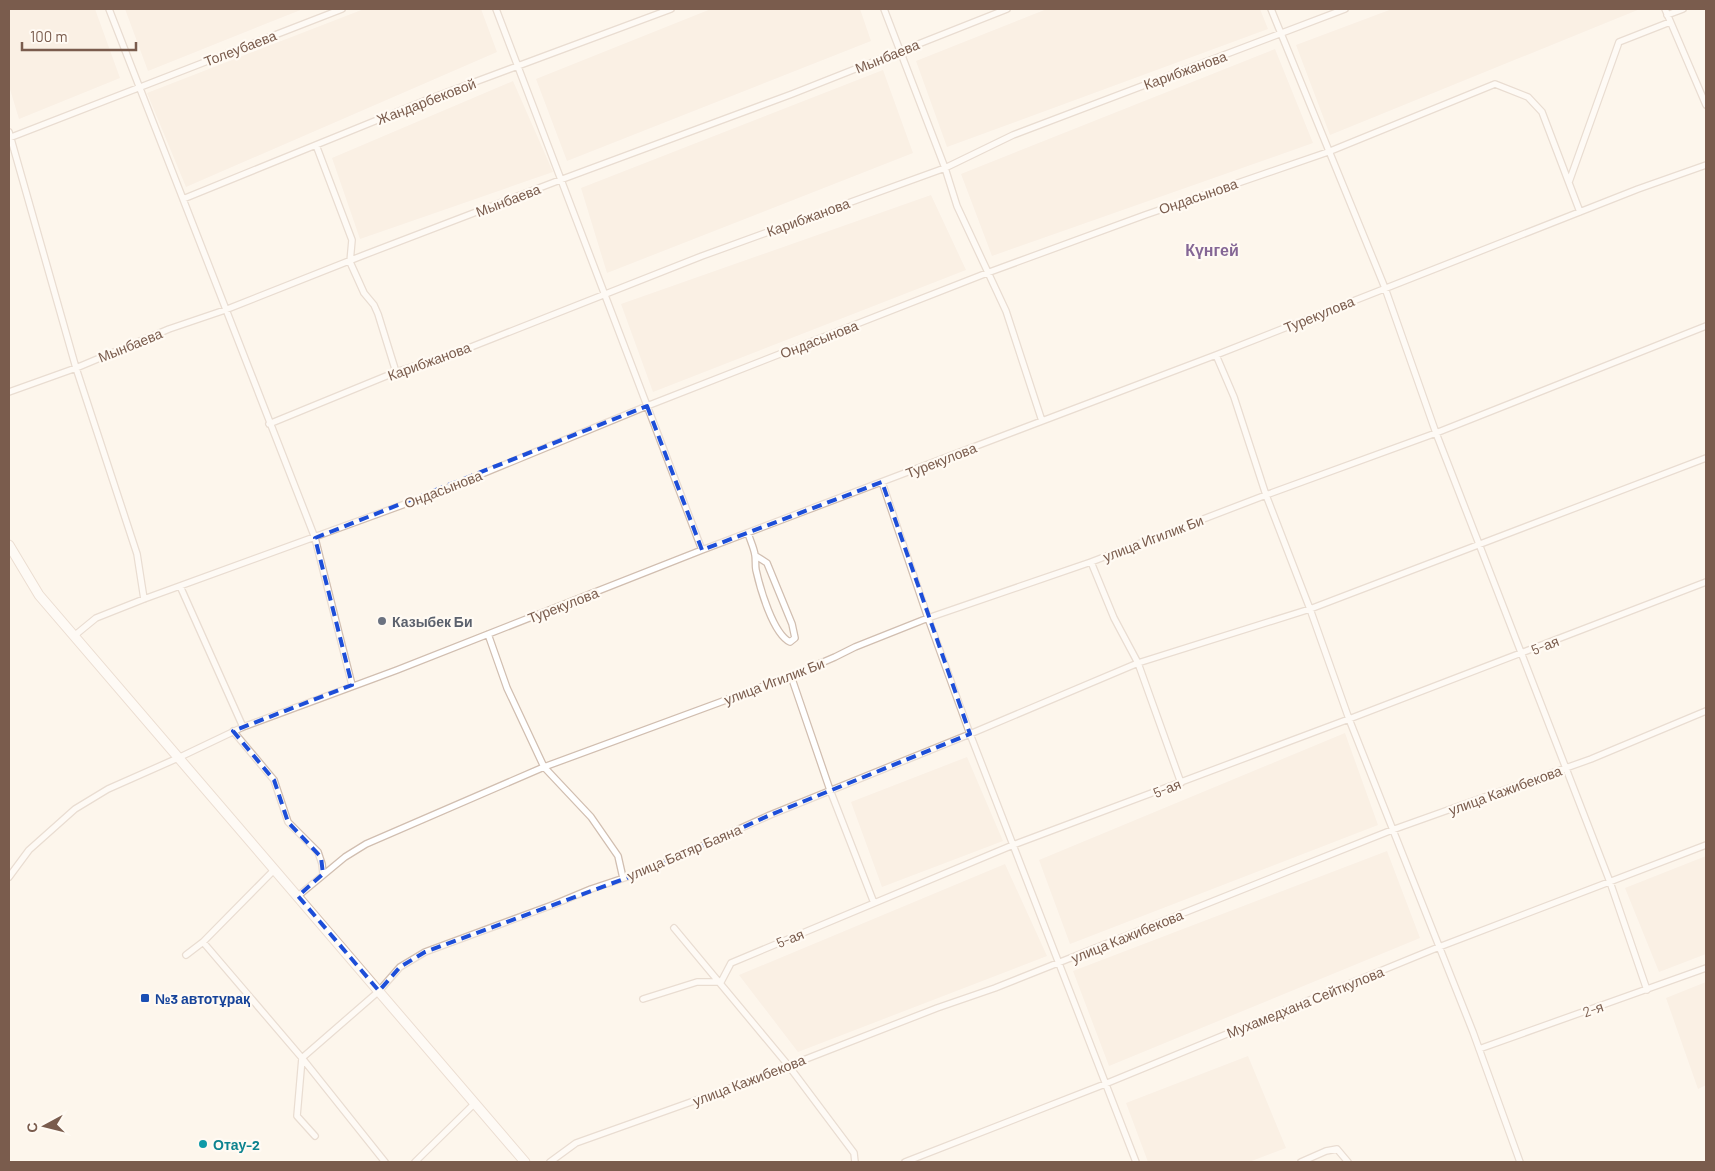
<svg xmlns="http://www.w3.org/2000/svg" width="1715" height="1171" font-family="Barlow,sans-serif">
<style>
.residential{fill:#f5e8da}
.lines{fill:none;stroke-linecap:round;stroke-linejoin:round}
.minor-casing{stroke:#d1beb0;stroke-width:8}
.secondary-casing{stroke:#d6c0b0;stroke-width:11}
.minor{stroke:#fff;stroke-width:5.5}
.secondary{stroke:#fff;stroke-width:9}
.marked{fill:none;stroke:#1d4ed8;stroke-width:4;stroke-dasharray:10 6;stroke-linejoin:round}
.worship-dot{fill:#6b7280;stroke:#fffaf3;stroke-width:2}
.transit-dot{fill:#1a4fb4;stroke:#fffaf3;stroke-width:2}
.culture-dot{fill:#0f9aa8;stroke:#fffaf3;stroke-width:2}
.labels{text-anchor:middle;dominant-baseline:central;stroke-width:4.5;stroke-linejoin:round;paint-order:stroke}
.street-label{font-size:14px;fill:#7a5c4d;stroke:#fffaf3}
.worship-label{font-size:14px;font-weight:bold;fill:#5b616d;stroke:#fffaf3;text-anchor:start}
.transit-label{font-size:14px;font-weight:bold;fill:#164399;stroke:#fffaf3;text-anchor:start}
.culture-label{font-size:14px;font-weight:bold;fill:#0d838f;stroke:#fffaf3;text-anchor:start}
.quarter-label{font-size:16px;font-weight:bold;fill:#846695;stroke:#fffaf3}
</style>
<rect width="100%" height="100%" fill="#fdf6ec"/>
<path class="residential" d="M9 9H95L120 78 19 119 9 86Z
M125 9H303L148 71Z
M364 9H481L497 52 186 187 147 93Z
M711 9H860L871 41 567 161 536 79Z
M1047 9H1260L1268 29 947 147 916 61Z
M1392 9H1640L1330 135 1296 45Z
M1275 49 1313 143 992 256 961 174Z
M883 70 913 153 607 273 581 188Z
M513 81 553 172 360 239 332 158Z
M931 195 966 270 653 392 621 304Z
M1345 733 1378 825 1070 944 1039 860Z
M967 757 1003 841 882 887 851 802Z
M1387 851 1420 938 1109 1066 1073 971Z
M1706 856V954L1659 972 1625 888Z
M1005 864 1047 956 798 1052 739 975Z
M1706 982V1085L1698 1089 1666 998Z
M1248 1056 1286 1148 1249 1162H1148L1126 1103Z"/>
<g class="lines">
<g class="minor-casing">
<path id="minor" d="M109 9 315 538 352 685
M496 9 702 550
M884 9 945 168 957 206 1006 311 1042 421
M1271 9 1385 288 1436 433 1610 882 1647 990
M1665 9 1706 105
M1667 15 1683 9
M9 132 76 368 137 554 144 599
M9 138 342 9
M316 145 352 240 350 262 364 293 374 305 378 314 396 372
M1569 182 1619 42 1670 22
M183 199 429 99 671 9
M1216 355 1234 397 1266 495 1310 609 1349 719 1473 1032 1520 1162
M9 392 76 368 169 329 225 310 364 255 560 180 792 94 1007 9
M269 424 396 372 466 349 702 256 945 168 1013 135 1345 9
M882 482 928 618 970 734 1136 1162
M748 533C750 540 754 548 755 555 756 560 755 565 756 570 760 588 773 634 790 642L795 638 792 624 767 563 756 556
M1091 562 1114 618 1138 663 1181 783
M180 586 243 727
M488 634 507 688 544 767 591 817 618 856 623 878
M74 636 96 618 144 599 438 492 647 406 987 273 1145 215 1328 152 1495 84 1528 97 1542 112 1580 212
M791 676 830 790 874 903
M233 731 274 780 288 822 318 852 322 864 323 874
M9 877 29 850 75 809 108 789 178 758 243 727 397 670 702 550 1216 355 1638 189 1706 165
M298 896 345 857 366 844 544 767 791 676 835 657 855 647 928 618 1091 562 1266 495 1436 433 1706 326
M674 928 788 1065 854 1153 855 1162
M203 942 302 1058 385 1162
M186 955 203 942 275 869
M643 999 697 982H721L731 963 1013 845 1349 719 1706 582
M1479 1049 1706 968
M315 1136 297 1116 302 1058 379 991 400 967 425 952 555 904 591 889 651 869 770 815 970 734 1138 663 1310 609 1706 458
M415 1162 475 1103
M550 1162 576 1143 747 1082 937 1008 995 988 1392 830 1591 759 1706 711
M905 1162 1105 1084 1439 947 1706 845
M1301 1162 1326 1151 1337 1149 1348 1162"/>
</g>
<g class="secondary-casing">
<path id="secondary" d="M9 545 39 595 525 1162"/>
</g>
<use href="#minor" class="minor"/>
<use href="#secondary" class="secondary"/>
</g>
<path d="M0 0H1715V1171H0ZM647 406 702 550 882 482 970 734 770 815 651 869 425 952 400 967 379 991 298 896 323 874 321 857 288 822 274 780 233 731 352 685 315 538Z" fill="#fdf6ec" fill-opacity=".55" fill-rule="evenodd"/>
<path class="marked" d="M647 406 702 550 882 482 970 734 770 815 651 869 425 952 400 967 379 991 298 896 323 874 321 857 288 822 274 780 233 731 352 685 315 538Z"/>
<circle class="worship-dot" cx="382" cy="621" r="5"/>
<rect class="transit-dot" x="140" y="993" width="10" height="10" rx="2.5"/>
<circle class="culture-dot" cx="203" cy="1144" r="5"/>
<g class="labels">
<g class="street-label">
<text transform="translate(240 48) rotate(-21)">Толеубаева</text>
<text transform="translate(887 56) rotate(-22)">Мынбаева</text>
<text transform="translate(1185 70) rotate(-20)">Карибжанова</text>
<text transform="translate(426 101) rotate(-21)">Жандарбековой</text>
<text transform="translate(1198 196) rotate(-19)">Ондасынова</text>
<text transform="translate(508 200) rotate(-21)">Мынбаева</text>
<text transform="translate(808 217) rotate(-20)">Карибжанова</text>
<text transform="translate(1319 314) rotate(-22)">Турекулова</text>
<text transform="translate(819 339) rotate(-21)">Ондасынова</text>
<text transform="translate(130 345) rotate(-22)">Мынбаева</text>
<text transform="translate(429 361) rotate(-20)">Карибжанова</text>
<text transform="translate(941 460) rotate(-21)">Турекулова</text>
<text transform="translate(443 489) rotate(-21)">Ондасынова</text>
<text transform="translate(1153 538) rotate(-21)">улица Игилик Би</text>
<text transform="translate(563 605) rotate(-21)">Турекулова</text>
<text transform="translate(1545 645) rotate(-21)">5-ая</text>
<text transform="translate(774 681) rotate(-21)">улица Игилик Би</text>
<text transform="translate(1167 788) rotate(-21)">5-ая</text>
<text transform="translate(1505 790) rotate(-20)">улица Кажибекова</text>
<text transform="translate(684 852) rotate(-23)">улица Батяр Баяна</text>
<text transform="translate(1127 936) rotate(-22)">улица Кажибекова</text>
<text transform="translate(790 938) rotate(-22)">5-ая</text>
<text transform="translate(1305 1002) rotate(-22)">Мухамедхана Сейткулова</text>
<text transform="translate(1593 1009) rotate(-19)">2-я</text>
<text transform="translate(749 1080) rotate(-21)">улица Кажибекова</text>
</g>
<g class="worship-label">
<text x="392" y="621">Казыбек Би</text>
</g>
<g class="transit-label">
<text x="155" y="998">№3 автотұрақ</text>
</g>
<g class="culture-label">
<text x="213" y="1144">Отау-2</text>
</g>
<g class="quarter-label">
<text x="1212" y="249">Күнгей</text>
</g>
</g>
<rect width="1715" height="1171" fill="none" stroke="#7a5c4d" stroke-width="20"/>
<g transform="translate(45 1126) rotate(263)" stroke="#fffaf3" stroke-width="4" paint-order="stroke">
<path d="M0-4L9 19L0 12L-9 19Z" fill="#7a5c4d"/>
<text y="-8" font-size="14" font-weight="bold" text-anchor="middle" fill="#7a5c4d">С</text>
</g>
<path d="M22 42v8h114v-8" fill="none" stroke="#7a5c4d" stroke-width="2.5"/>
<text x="30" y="42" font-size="15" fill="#7a5c4d" stroke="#fffaf3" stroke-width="4" paint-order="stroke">100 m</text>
</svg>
